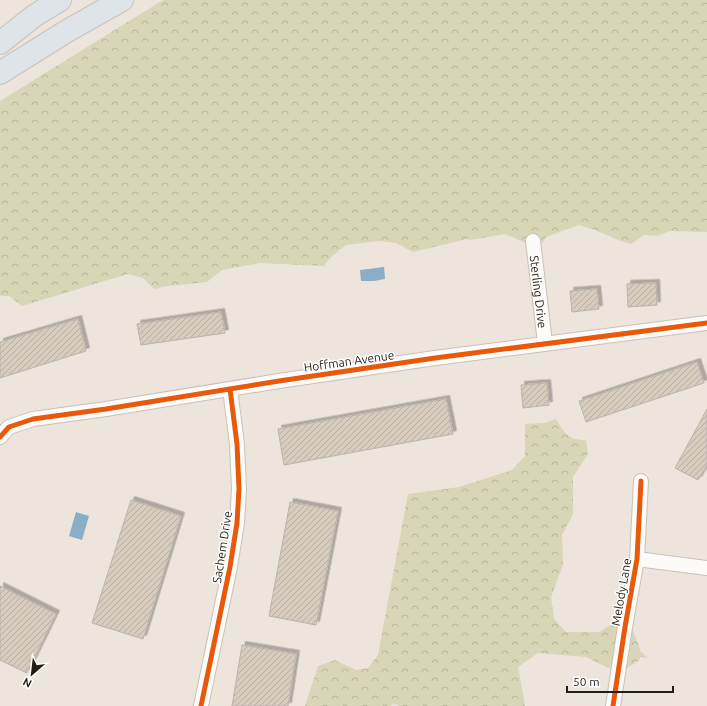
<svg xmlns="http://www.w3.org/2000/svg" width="707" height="706" font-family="Ubuntu,sans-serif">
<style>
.forest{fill:url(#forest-crowns)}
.water{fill:#8aaec7}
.building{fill:url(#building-hatch);stroke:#bab4ac;filter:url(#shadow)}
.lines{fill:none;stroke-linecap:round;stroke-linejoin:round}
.street-casing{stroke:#c8c2bb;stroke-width:16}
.primary-casing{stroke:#c8c4bf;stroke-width:24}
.street{stroke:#fcfbfa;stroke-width:14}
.primary{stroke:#dfe4e9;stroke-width:22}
.cycleway-casing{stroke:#fff;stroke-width:8}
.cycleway{stroke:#e8590c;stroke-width:5}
.labels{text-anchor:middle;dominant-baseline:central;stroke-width:3;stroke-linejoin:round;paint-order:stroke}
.street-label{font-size:12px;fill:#221c16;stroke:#fff}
</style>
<defs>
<pattern id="forest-crowns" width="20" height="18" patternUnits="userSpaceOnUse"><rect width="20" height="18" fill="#d8d6b6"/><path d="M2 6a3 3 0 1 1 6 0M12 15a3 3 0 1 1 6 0" fill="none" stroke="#b9b79c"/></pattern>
<pattern id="building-hatch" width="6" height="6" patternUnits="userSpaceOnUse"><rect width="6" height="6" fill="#d7cbbe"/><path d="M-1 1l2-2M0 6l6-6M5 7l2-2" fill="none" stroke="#b8aea3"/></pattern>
<filter id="shadow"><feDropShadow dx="3.5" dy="-3.5" stdDeviation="0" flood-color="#0004"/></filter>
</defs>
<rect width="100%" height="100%" fill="#ede4db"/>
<path class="forest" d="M163 0H707V232L670 231 657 236 644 235 631 244 618 240 595 230 579 225 546 237 539 249 505 234 471 240 467 239 413 252 396 243 379 241 346 245 330 258 324 266 260 263 222 270 207 282 168 286 154 289 143 278 128 274 22 306 9 296H0V101Z
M556 419C565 434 568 440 586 440L588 454 573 477V514L562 535 563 565 551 597 554 619 566 632H599L631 613 632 628 641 652 648 658 641 657 637 662 619 673 586 657 538 653 518 667 525 706H400L394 704 390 706H305L318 666 335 660 356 670 368 668 378 655 408 494 459 487 512 470 525 456V424L544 423Z"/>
<path class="water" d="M384 267 385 279 374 281H361L360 270Z
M76 512 89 516 82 540 69 536Z"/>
<path class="building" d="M656 283 657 305 628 307 627 284Z
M597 289 599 309 572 312 570 291Z
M221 312 225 333 141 345 137 324Z
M78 319 86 351 0 378V342Z
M697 362 704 383 586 422 579 401Z
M547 383 549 405 523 408 521 385Z
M446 399 453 434 284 465 278 429Z
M707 409V465L698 480 675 468Z
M131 500 181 516 143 639 92 623Z
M290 502 338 511 316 625 269 616Z
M0 586 56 614 27 673 0 660Z
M242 645 296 654 288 706H232Z"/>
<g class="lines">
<g class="street-casing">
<g id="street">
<path id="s1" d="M533 241 545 343"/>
<path d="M0 437 9 427 33 419 106 409 279 381 435 358 707 323"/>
<path d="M637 559 707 568"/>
<path d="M201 706 230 567 237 523 239 489 237 444 230 389"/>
<path d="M613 706 625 627 637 559 641 481"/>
</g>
</g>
<g class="primary-casing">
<path id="primary" d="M0 43 34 16 60 0
M0 73 67 31 122 0"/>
</g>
<use href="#street" class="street"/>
<use href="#primary" class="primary"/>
<g class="cycleway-casing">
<path id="cycleway" d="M0 437 9 427 33 419 106 409 279 381 435 358 707 323
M201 706 230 567 237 523 239 489 237 444 230 389
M613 706 625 627 637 559 641 481"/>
</g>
<use href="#cycleway" class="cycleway"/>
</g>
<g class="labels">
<g class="street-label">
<text stroke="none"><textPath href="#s1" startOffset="51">Sterling Drive</textPath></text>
<text transform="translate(349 361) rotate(-8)">Hoffman Avenue</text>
<text transform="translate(222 547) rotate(-81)">Sachem Drive</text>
<text transform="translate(621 592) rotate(-80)">Melody Lane</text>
</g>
</g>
<g transform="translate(32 674) rotate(208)" stroke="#ffffff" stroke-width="3" paint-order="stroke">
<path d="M0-3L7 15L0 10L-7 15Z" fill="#221c16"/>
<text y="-6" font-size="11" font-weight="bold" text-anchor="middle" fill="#221c16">N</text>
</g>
<path d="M567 686v6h106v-6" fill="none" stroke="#221c16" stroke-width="2"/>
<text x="573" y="686" font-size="12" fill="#221c16" stroke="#ffffff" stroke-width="3" paint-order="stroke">50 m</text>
</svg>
